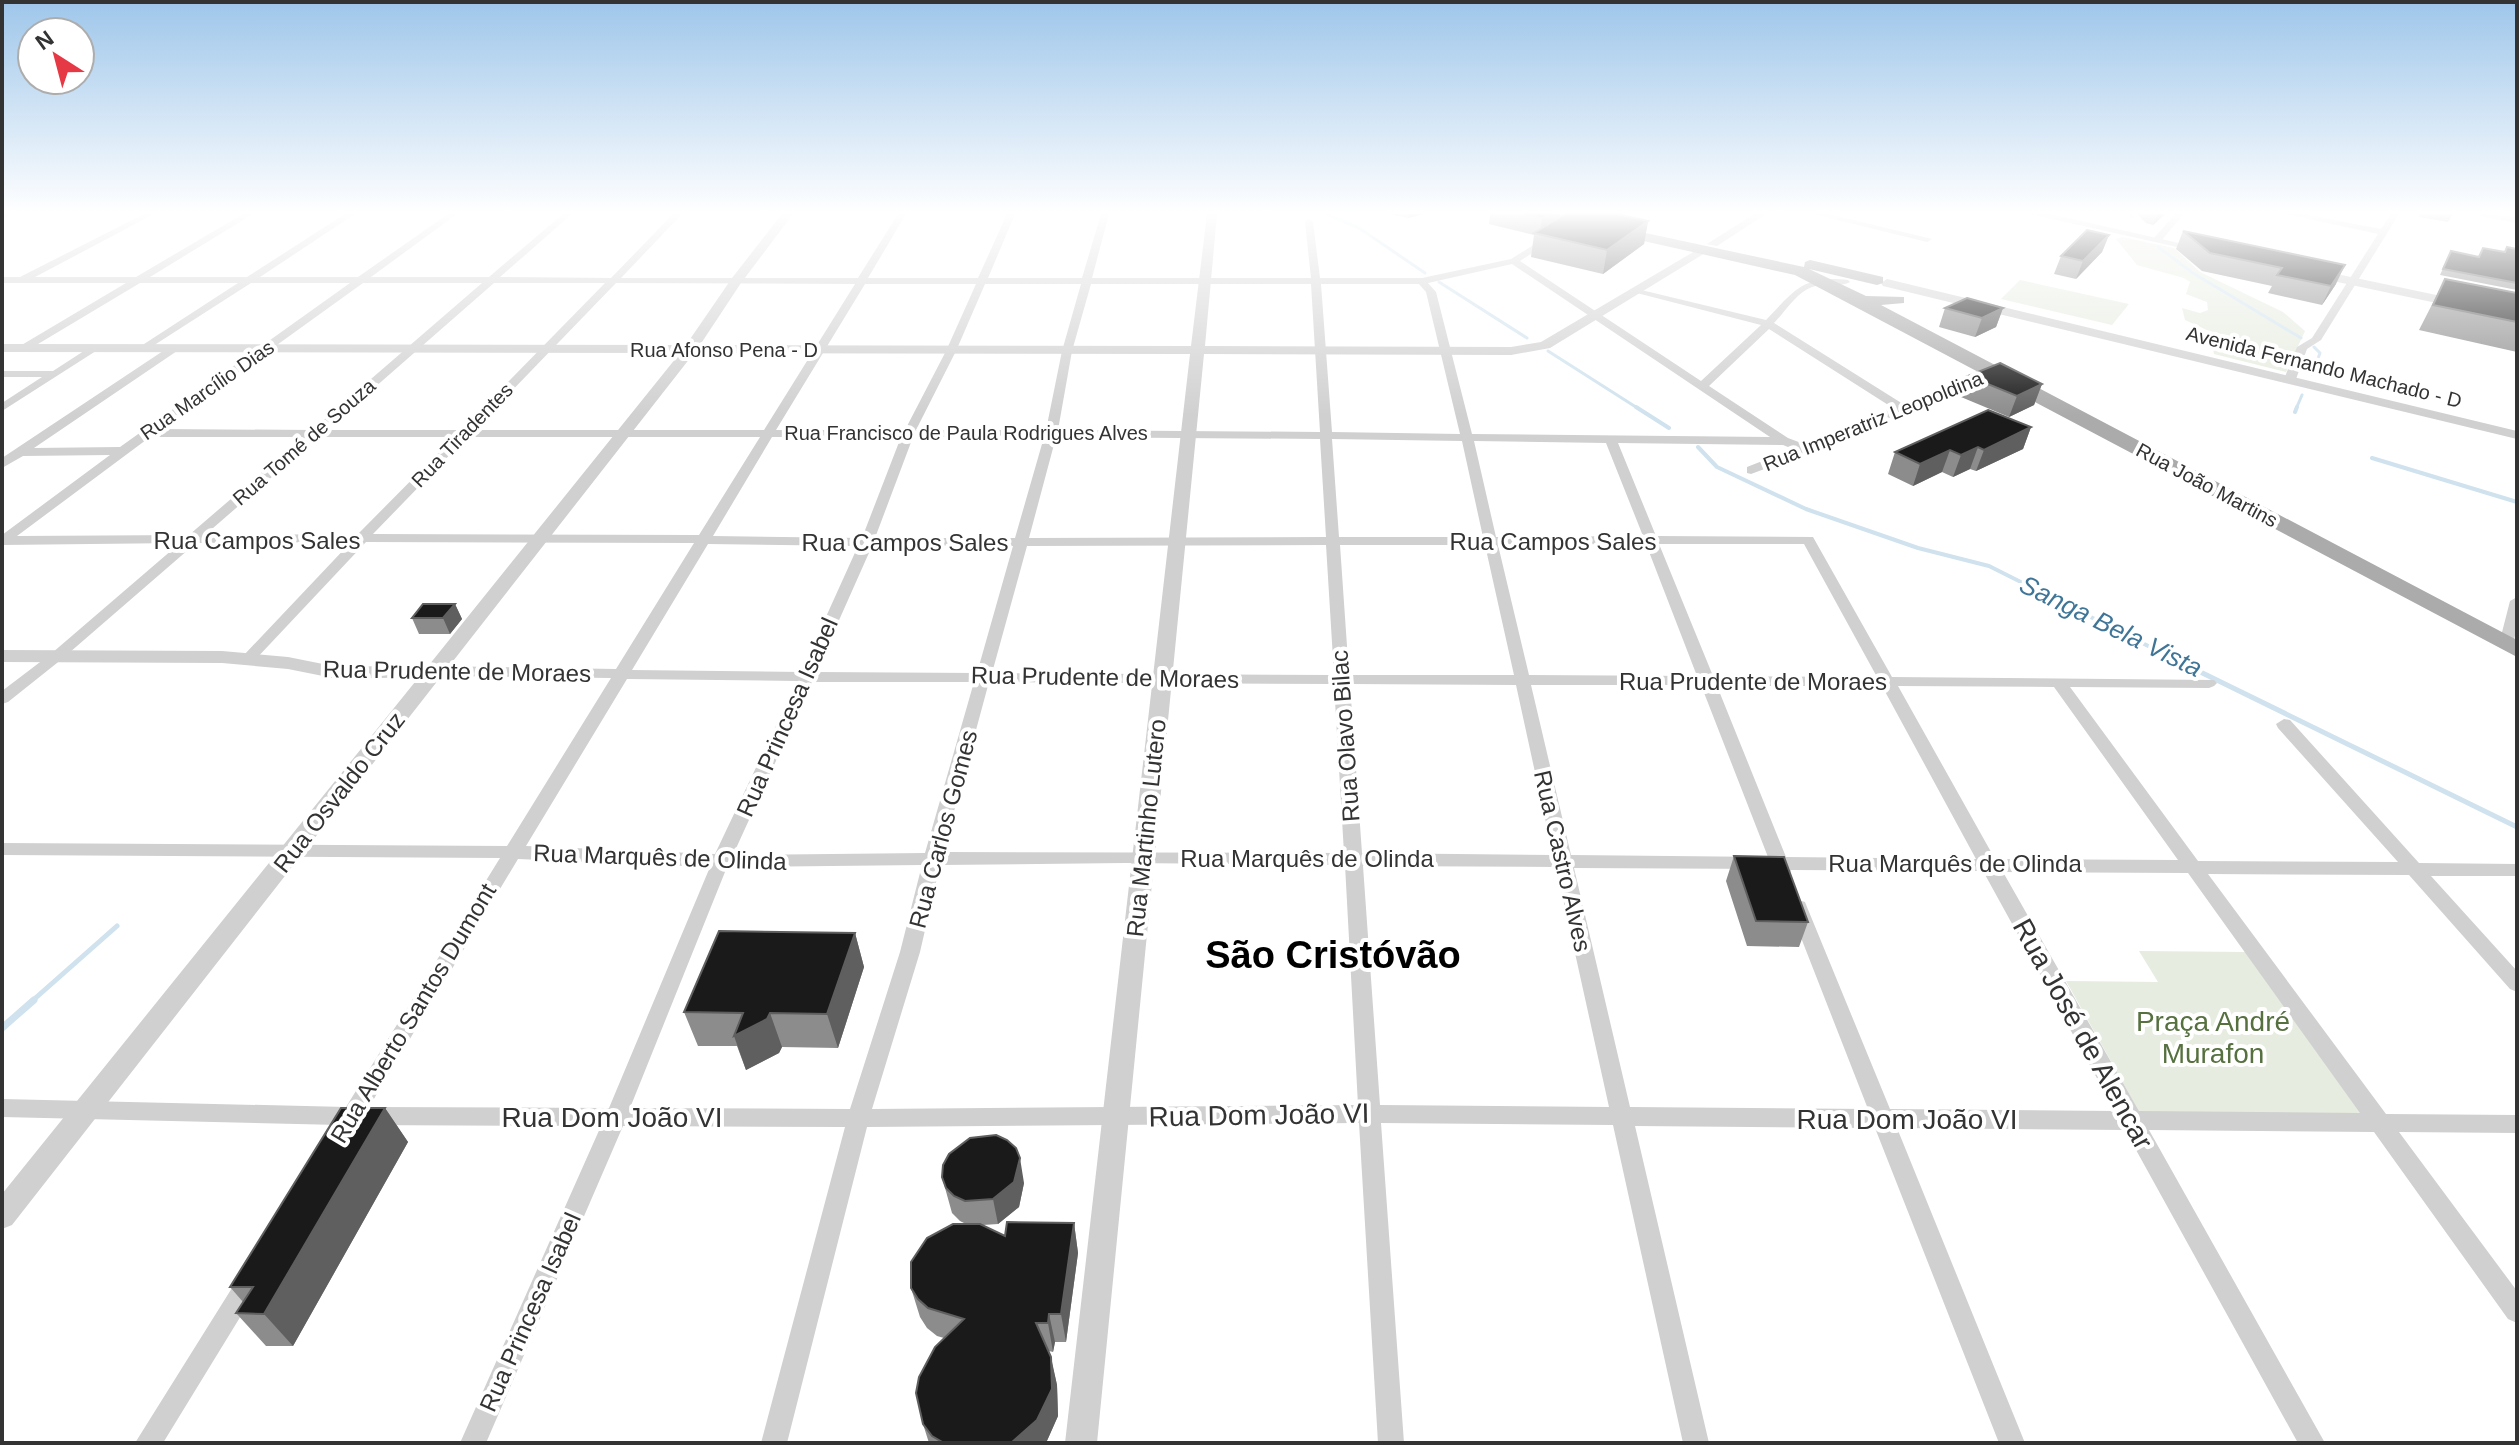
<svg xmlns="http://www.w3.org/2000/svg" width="2519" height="1445" font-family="Helvetica,sans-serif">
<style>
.green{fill:#e6ecdf}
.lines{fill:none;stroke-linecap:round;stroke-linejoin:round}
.stream-far3{stroke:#cfe2ee;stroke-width:3}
.stream-far2{stroke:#cfe2ee;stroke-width:4}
.stream-far1{stroke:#cfe2ee;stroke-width:5}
.stream{stroke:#cfe2ee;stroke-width:7}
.minor{fill:#d0d0d0;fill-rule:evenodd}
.tertiary{fill:#d0d0d0;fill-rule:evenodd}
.primary{fill:#ababab;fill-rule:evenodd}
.wall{fill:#8c8c8c}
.shaded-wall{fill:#5f5f5f}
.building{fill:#1a1a1a;stroke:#5f5f5f;stroke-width:2}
.labels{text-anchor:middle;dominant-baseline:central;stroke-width:8;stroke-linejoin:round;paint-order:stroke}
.far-street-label{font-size:20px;fill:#333;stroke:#fff}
.street-label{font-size:24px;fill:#333;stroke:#fff}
.water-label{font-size:26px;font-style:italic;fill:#3f7597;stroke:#fff}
.near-park-label{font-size:28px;fill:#56703f;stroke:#fff}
.near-street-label{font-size:28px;fill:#333;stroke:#fff}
.near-district-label{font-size:38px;font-weight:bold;fill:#000;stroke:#fff}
</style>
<rect width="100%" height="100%" fill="#fff"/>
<path class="green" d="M2122 237 2174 248 2200 272 2283 312 2305 331 2286 372 2214 354 2209 331 2185 320 2182 308 2200 313 2208 310 2207 302 2186 294 2190 282 2184 278 2137 265 2116 239Z
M2020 280 2129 304 2112 325 2001 299Z
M2139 951 2246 952 2363 1116 2141 1115 2066 981 2158 982Z"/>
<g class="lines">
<path class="stream-far3" d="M1326 214 1359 228 1425 273
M2130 214 2133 217
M2158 247 2193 273 2301 338
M1439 282 1527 338
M1548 351 1639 409
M2312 374 2320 353 2314 347
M2296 409 2302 395"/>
<path class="stream-far2" d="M1636 407 1669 428
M2295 412 2297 407
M1698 447 1717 467 1806 509 1918 548 1989 566 2186 665
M2372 458 2517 502"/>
<path class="stream-far1" d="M2182 663 2517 827
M31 1002 117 926"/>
<path class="stream" d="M2 1028 34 1000"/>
<path class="minor" d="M2 214H11L2 219Z
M144 214H154L35 277H136L243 214H253L150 277H247L345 214H355L260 277H358L448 214H457L371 277H489L563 214H572L500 277 611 278 673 214H682L621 278H858L898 214H906L868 278H978L1007 214H1015L988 278H1082L1101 214H1109L1092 278H1311L1305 222 1309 219 1313 222 1320 278H1422L1511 259 1551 234 1556 237 1554 239 1520 261 1701 381 1761 325 1633 292V288L1766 320C1795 290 1803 275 1848 280L1850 282C1839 288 1824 283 1812 287 1797 292 1784 313 1774 323L1903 404 1981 373 1991 375 1810 452 1751 474 1747 473V467L1793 449 1783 445 1618 443 1656 536 1813 537 1892 677 2214 680 2217 683 2214 686 2209 688 2070 687 2198 861 2398 862 2278 728 2276 724 2284 719 2290 720 2419 863 2517 864V876H2431L2517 971V992L2510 989 2409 875 2208 874 2386 1114 2517 1115V1133L2399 1132 2517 1291V1323L2508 1319 2374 1132 2149 1130 2325 1443H2298L2125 1130 1897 1128 2025 1443H1999L1875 1128 1635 1126 1709 1443H1683L1613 1125 1381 1123 1404 1443H1378L1359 1123 867 1127 787 1443H761L845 1127 623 1126 486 1443H460L601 1126 358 1125 349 1130 340 1125 2 1117V1099L346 1107 500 858 2 855V843L507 846 611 678 434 676 426 671 434 666 616 669 694 543 366 542 253 662H243L240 659 243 656 351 542 196 543 62 659 8 702 2 704V691L52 653 180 543 2 545V535L110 455 23 456 2 468V458L169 347H177V351L34 448 120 447 350 283H251L145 351 141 350V346L238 283H140L28 350H20V346L126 283H2V277H20ZM1512 264 1770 437 1472 434 1436 292 1428 283ZM363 283H482L312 430 160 429ZM494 283H605L461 430H326ZM616 283 855 284 764 430H474ZM865 284H976L946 351 905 430H776ZM985 284H1081L1062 351 1046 430H916L956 351ZM1091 284H1311L1320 432 1058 430 1072 351ZM1321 284H1419L1426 292 1460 434 1332 432ZM1769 329 1893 408 1804 444 1788 438 1709 386ZM150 437H303L189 535 17 536ZM318 437H454L358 534 205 535ZM467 437H760L699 535 373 534ZM772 437H901L862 538 713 536ZM913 437H1044L1015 538H875ZM1056 437 1320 439 1326 537 1029 538ZM1332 439 1462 441 1483 537H1339ZM1474 441 1606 443 1643 536 1496 537ZM708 544 858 546 801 672 632 670ZM1646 544 1697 676 1529 675 1498 545ZM1659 544H1804L1877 677 1713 676ZM1326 545 1334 675 992 673 1027 546ZM1340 545H1485L1514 675H1349ZM872 546H1013L977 673 816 672ZM627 679 797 681 715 854 526 846ZM812 682H974L925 853 733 855ZM989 682 1334 684 1344 853 943 852ZM1350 684 1516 685 1553 855 1362 853ZM1531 685H1701L1768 857 1571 855ZM1717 686H1882L1976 859 1786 857ZM1898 686 2054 687 2178 860 1995 859ZM518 859 710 867 609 1108 369 1107ZM1125 863 1345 865 1358 1105 872 1109 920 952 940 865ZM922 865 900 952 850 1109 630 1108 727 867ZM1363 866 1556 867 1609 1107 1380 1105ZM1574 868 1773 869 1777 876H1789L1791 870 1983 871 2115 1111 1890 1109 1807 907 1805 902 1798 900 1791 902 1789 907 1868 1109 1630 1107ZM2003 872 2188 873 2360 1113 2139 1111Z
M1813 214H1828L1932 239 1927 242Z
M2175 214H2184L2160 242H2154V238Z
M2286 214H2303L2381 229 2391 214H2399L2321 340 2307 349 2296 379 2290 382 2284 379 2297 347 2312 338 2378 234Z
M90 347 99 349 2 411V403L42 377H2V371H53Z
M2517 597C2517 614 2519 631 2511 647H2501L2499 644 2510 601Z
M250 1269 258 1272 262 1280 258 1288 163 1443H135L242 1272Z"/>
<path class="tertiary" d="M782 214H793L741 283 700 345 1191 346 1207 214H1217L1205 346 1511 347 1541 342 1700 248 1710 250 1550 348 1511 355 1204 354 1097 1443H1065L1190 354 694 353 12 1225 2 1229V1194L419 677 338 679 288 669 222 663 2 662V650L222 651 288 657 338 667 429 665 680 353 2 352V344L686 345 732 278Z
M1754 214H1766L1717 246 1707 244Z
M2030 214H2050L2210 250 2204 253Z
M2480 214 2517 217V223L2481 216Z
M2313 269 2517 312V320L2309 276 2307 273Z
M1887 279 2517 431V439L1883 286 1881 283Z"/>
<path class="primary" d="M1613 226 1804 267 1805 262 1810 260 1883 277V283L1877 285 1809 269 1866 296 1904 297V303L1881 305 2517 640V657L1795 275 1608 233V227Z"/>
</g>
<path class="wall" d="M1389 214H1424L1408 218Z
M1490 214H1560V217L1648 221 1644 244 1603 274 1531 257 1534 235 1489 224Z
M2137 214H2165L2153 225 2146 223Z
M2420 214H2453L2448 222 2419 217Z
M2183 231 2336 284 2322 305 2268 293 2272 286 2202 271 2176 249Z
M2109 235 2102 252 2076 279 2054 274 2061 256Z
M2507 247 2517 249V290L2440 275 2451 251 2478 257 2483 248 2504 252Z
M2445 279 2517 293V352L2419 330Z
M1945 308H2003L1996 327 1975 337 1939 327Z
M1968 376 2042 384 2034 405 2009 417 1961 397Z
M2031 427 2023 449 1976 471 1970 469 1953 477 1942 472 1913 486 1888 474 1895 452Z
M455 604 462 619 450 634H419L412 618Z
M1734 856 1808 922 1799 947 1747 946 1726 881Z
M855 933 864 967 838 1048 782 1047 779 1053 746 1070 737 1046H698L684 1012Z
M385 1108 408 1142 293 1346H266L236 1313 243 1302 230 1287Z
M942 1177 1024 1183 1019 1207 998 1224 983 1225 1005 1236 1074 1223 1078 1253 1066 1342H1055L1053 1352 1049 1351 1057 1385 1058 1416 1046 1443H929L923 1424 944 1338 937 1336 927 1328 920 1317 911 1288 966 1224 960 1221 952 1213Z"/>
<path class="shaded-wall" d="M1409 214H1424L1408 218Z
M1549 214H1560L1559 225 1540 235 1542 218Z
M2158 214H2165L2153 225Z
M1648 221 1644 244 1603 274 1607 250Z
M2109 235 2102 252 2076 279 2083 261Z
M2345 265 2336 284 2322 305 2331 286Z
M2003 308 1996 327 1975 337 1982 318Z
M2042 384 2034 405 2009 417 2017 396Z
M2031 427 2023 449 1976 471 1984 450Z
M1978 447 1970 469 1953 477 1961 455Z
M1950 450 1942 472 1913 486 1920 464Z
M455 604 462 619 450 634 443 618Z
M855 933 864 967 838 1048 827 1014Z
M770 1013 782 1047 779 1053 746 1070 734 1036Z
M385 1108 408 1142 293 1346 264 1314Z
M1020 1158 1024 1183 1019 1207 998 1224 993 1199Z
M1074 1223 1078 1253 1066 1342 1061 1314Z
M1049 1314 1055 1342 1053 1352 1048 1323Z
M1051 1357 1057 1385 1058 1416 1046 1443H1011Z"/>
<path class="building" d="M1525 214H1549L1542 218Z
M1565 214H1617L1648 221 1607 250 1534 233Z
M2087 230 2109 235 2083 261 2061 256Z
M2183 231 2345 265 2331 286 2277 275 2282 268 2210 253Z
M2507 247 2517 249V283L2443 269 2451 251 2479 257 2483 248 2505 252Z
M2445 279 2517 293V322L2433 305Z
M1967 298 2003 308 1982 318 1945 308Z
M2000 363 2042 384 2017 396 1968 376Z
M1988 410 2031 427 1984 450 1978 447 1961 455 1950 450 1920 464 1895 452Z
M423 604H455L443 618H412Z
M1734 856 1784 857 1808 922 1756 921Z
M719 931 855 933 827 1014 770 1013 767 1019 734 1036 743 1013 684 1012Z
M341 1108H385L264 1314 236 1313 253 1287H230Z
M996 1135 1007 1140 1016 1148 1020 1158 1014 1182 993 1199 965 1201 954 1196 946 1188 942 1177 943 1165 949 1154 970 1138Z
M1007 1222 1074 1223 1061 1314H1049L1048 1323H1036L1051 1357 1052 1389 1037 1420 1011 1443H944L932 1436 923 1424 916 1393 919 1377 935 1347 964 1319 928 1308 918 1299 911 1288V1262L927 1238 953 1224H980L1005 1236Z"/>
<linearGradient id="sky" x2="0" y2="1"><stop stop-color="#9ec6ea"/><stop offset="0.51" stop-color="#fff"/><stop offset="1" stop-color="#fff" stop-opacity="0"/></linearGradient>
<rect width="2519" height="416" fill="url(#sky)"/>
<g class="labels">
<g class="far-street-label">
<text x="724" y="350">Rua Afonso Pena - D</text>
<text transform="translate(2324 367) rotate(14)">Avenida Fernando Machado - D</text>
<text transform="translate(207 390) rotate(-35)">Rua Marcílio Dias</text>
<text transform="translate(1873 421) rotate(-22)">Rua Imperatriz Leopoldina</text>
<text x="966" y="433">Rua Francisco de Paula Rodrigues Alves</text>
<text transform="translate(462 435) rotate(-46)">Rua Tiradentes</text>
<text transform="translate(304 442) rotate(-41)">Rua Tomé de Souza</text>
<text transform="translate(2207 485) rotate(28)">Rua João Martins</text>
</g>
<g class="street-label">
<text x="257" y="540">Rua Campos Sales</text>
<text x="1553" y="541">Rua Campos Sales</text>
<text x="905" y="542">Rua Campos Sales</text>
<text transform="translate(457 671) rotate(1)">Rua Prudente de Moraes</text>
<text transform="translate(1105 677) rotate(1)">Rua Prudente de Moraes</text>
<text x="1753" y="681">Rua Prudente de Moraes</text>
<text transform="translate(787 717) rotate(-66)">Rua Princesa Isabel</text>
<text transform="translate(1345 736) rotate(-94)">Rua Olavo Bilac</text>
<text transform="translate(339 792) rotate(-52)">Rua Osvaldo Cruz</text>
<text transform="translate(1146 828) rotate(-84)">Rua Martinho Lutero</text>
<text transform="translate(943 829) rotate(-75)">Rua Carlos Gomes</text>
<text transform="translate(660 857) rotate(2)">Rua Marquês de Olinda</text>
<text x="1307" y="858">Rua Marquês de Olinda</text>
<text transform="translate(1563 861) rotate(77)">Rua Castro Alves</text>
<text x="1955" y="863">Rua Marquês de Olinda</text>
<text transform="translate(413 1013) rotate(-59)">Rua Alberto Santos Dumont</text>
<text transform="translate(530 1312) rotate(-66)">Rua Princesa Isabel</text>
</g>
<g class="water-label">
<text transform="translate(2111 626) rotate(26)">Sanga Bela Vista</text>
</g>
<g class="near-park-label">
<text x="2213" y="1021">Praça André<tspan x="2213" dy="32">Murafon</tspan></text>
</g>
<g class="near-street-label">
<text transform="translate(2083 1034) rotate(61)">Rua José de Alencar</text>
<text transform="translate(1259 1115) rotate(-1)">Rua Dom João VI</text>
<text x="612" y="1117">Rua Dom João VI</text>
<text x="1907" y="1119">Rua Dom João VI</text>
</g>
<g class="near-district-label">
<text x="1333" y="955">São Cristóvão</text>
</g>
</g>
<rect width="2519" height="1445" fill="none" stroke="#333333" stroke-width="8"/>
<g transform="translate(56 56) rotate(324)"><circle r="38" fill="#ffffff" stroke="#adadad" stroke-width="2"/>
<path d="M0-6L14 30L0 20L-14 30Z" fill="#e63946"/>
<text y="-12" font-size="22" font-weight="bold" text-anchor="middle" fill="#333333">N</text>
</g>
</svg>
